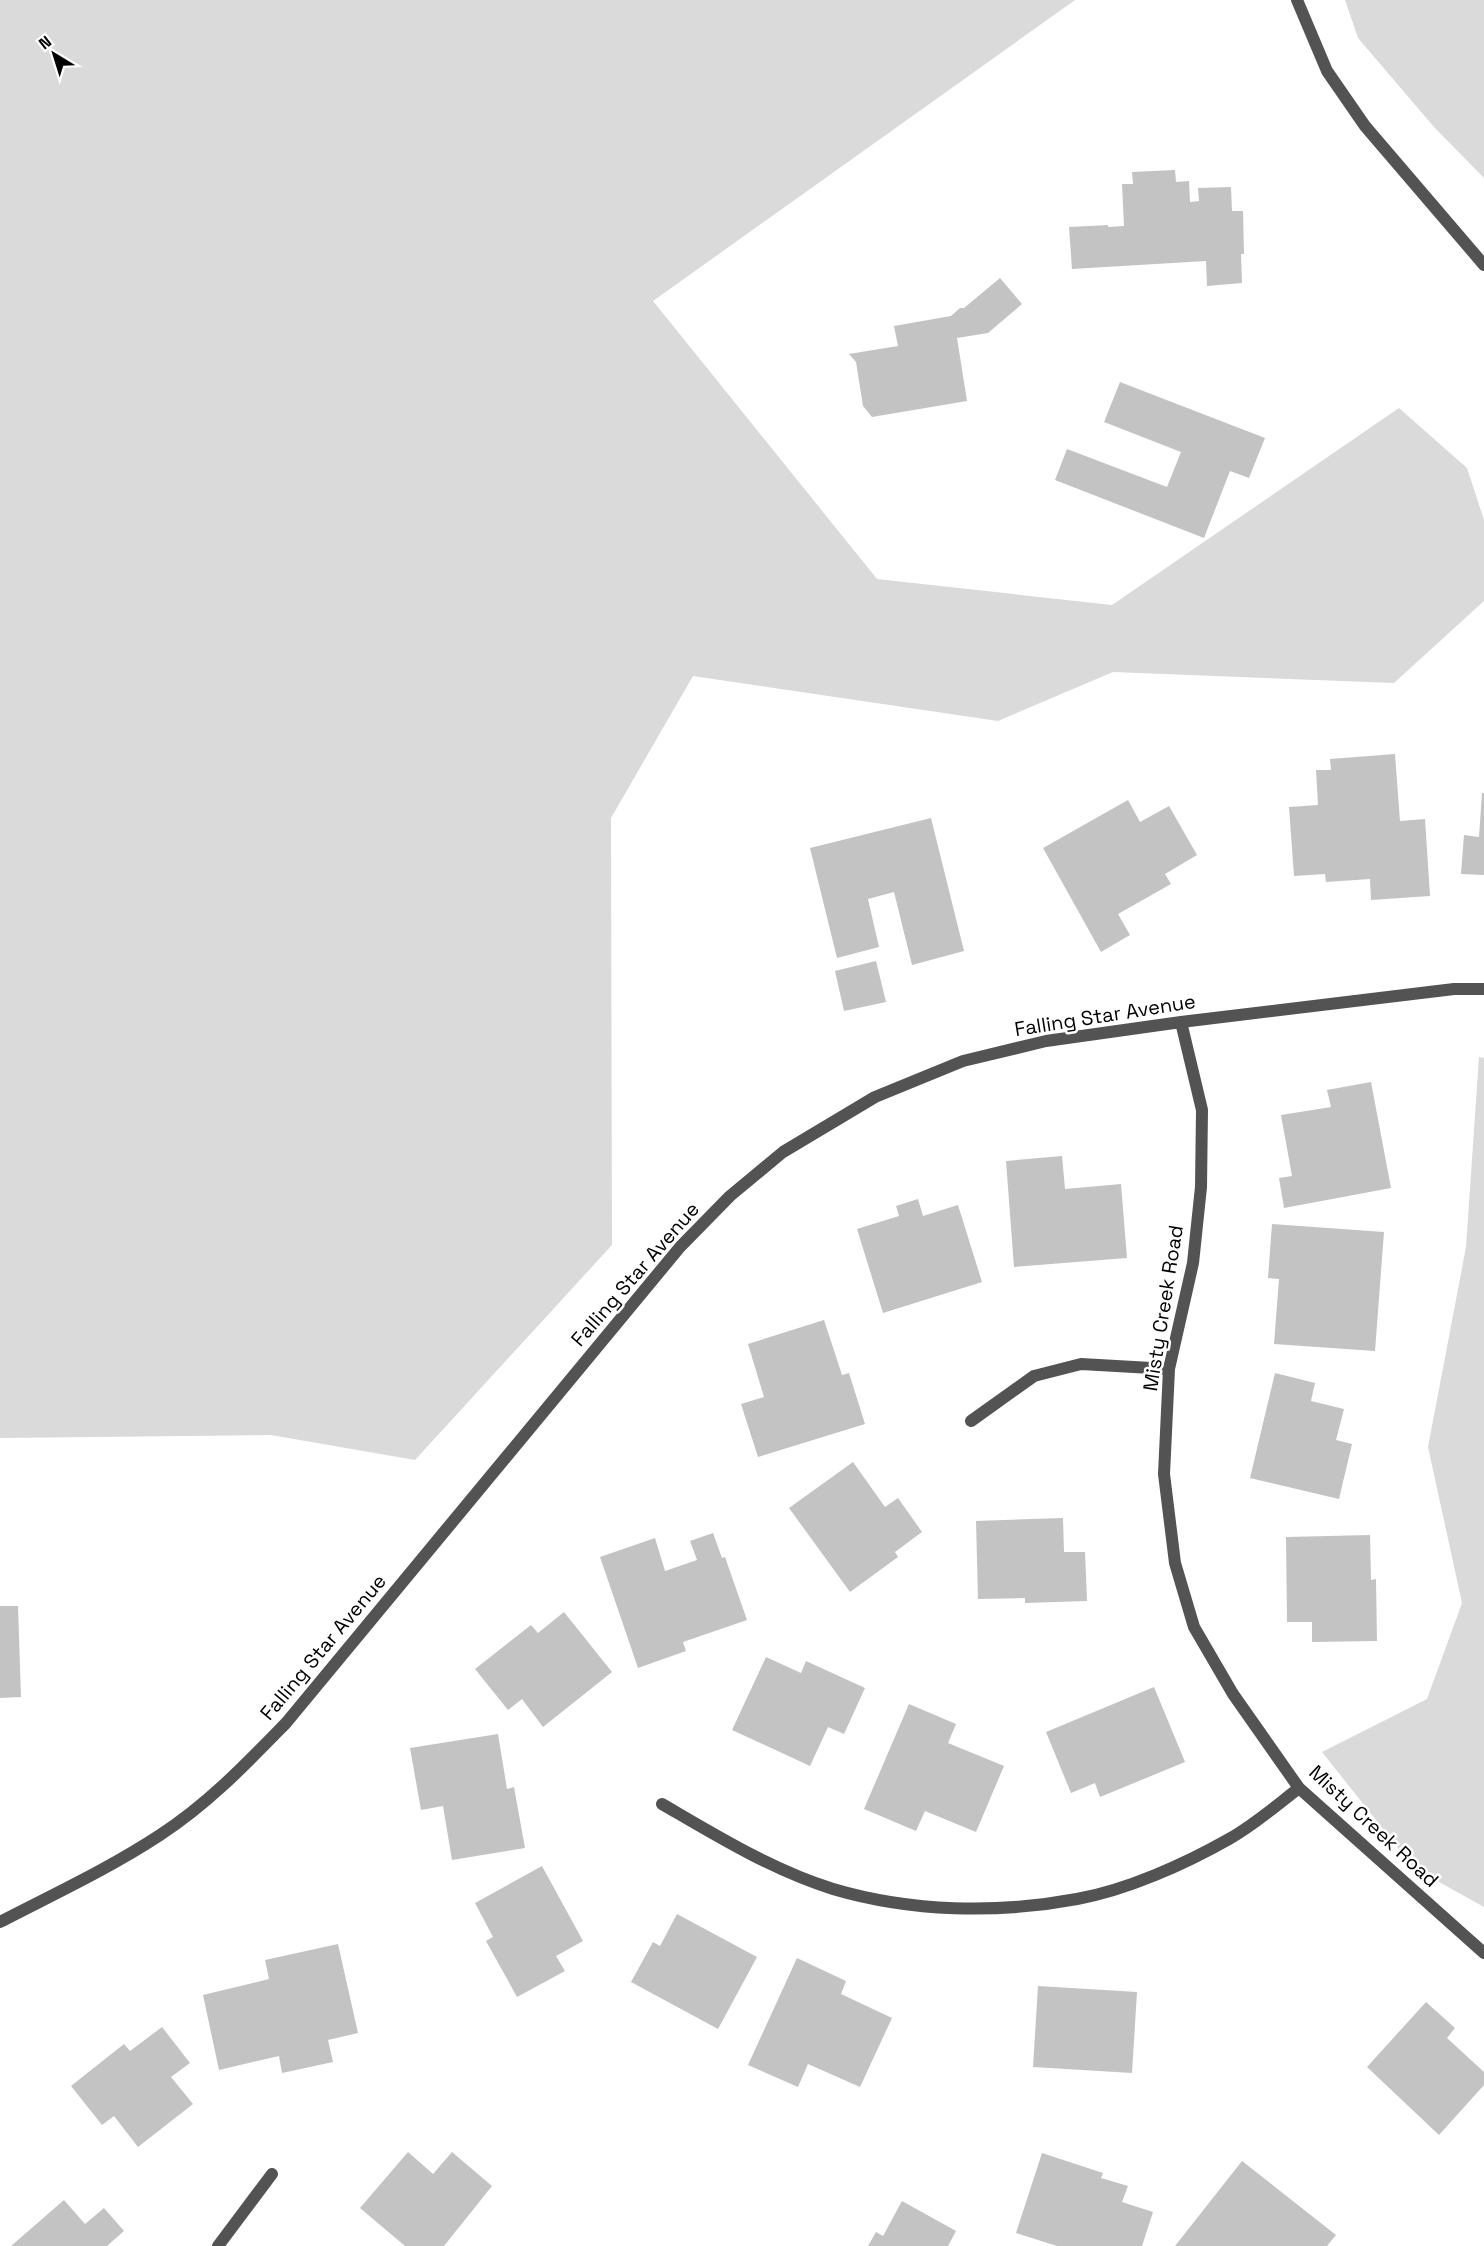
<svg xmlns="http://www.w3.org/2000/svg" width="1484" height="2246" font-family="'Space Grotesk',sans-serif">
<style>
.green{fill:#dadada}
.building{fill:#c3c3c3}
.lines{fill:none;stroke-linecap:round;stroke-linejoin:round}
.street{stroke:#535353;stroke-width:12}
.labels{text-anchor:middle;dominant-baseline:central;stroke-width:5;stroke-linejoin:round;paint-order:stroke}
.street-label{font-size:20px;fill:#000;stroke:#fff}
</style>
<rect width="100%" height="100%" fill="#fff"/>
<path class="green" d="M0 0H1075L653 301 877 579 1112 605 1399 408 1467 468 1484 520V601L1394 683 1113 672 998 721 693 676 611 818 612 1245 415 1460 271 1435 0 1438Z
M1345 0H1484V178L1434 127 1358 38Z
M1479 1057 1484 1058V1907L1414 1868 1322 1752 1427 1699 1462 1603 1428 1447 1466 1247Z"/>
<path class="building" d="M1175 170 1176 182 1189 181 1190 202 1199 201 1198 188 1231 187 1232 211H1243L1244 254H1241L1242 283 1207 286 1206 261 1072 269 1069 227 1108 225V227L1124 226 1122 184H1133L1132 172Z
M1000 278 1022 304 988 333 957 338 967 401 872 417 863 406 856 362 849 354 898 346 894 326 951 316 960 308H964Z
M1120 382 1265 438 1249 478 1230 471 1204 538 1055 480 1067 449 1167 487 1181 452 1104 422Z
M1395 754 1400 821 1425 819 1430 896 1371 900 1370 879 1326 882 1325 874 1294 876 1289 807 1318 805 1316 770H1331L1330 759Z
M1482 793H1484V875L1461 874 1464 835 1479 837Z
M1128 800 1140 822 1169 806 1197 855 1165 874 1171 884 1118 914 1130 935 1101 952 1043 848Z
M931 818 964 951 912 965 894 892 868 899 879 947 837 958 810 848Z
M876 961 886 1002 844 1011 835 971Z
M1371 1082 1391 1188 1284 1208 1279 1178 1292 1176 1281 1115 1331 1107 1327 1090Z
M1062 1156 1065 1189 1121 1184 1127 1258 1014 1267 1006 1161Z
M918 1199 923 1216 958 1205 982 1282 883 1313 857 1229 899 1216 896 1206Z
M1272 1224 1384 1232 1375 1351 1274 1344 1279 1279 1268 1278Z
M824 1320 842 1375 849 1373 865 1424 758 1457 741 1404 764 1397 748 1344Z
M1275 1373 1315 1383 1311 1401 1344 1409 1336 1440 1352 1444 1339 1499 1250 1478Z
M853 1462 885 1507 898 1498 922 1532 895 1552 898 1557 850 1592 789 1508Z
M1063 1518 1064 1552H1085L1087 1601 1025 1603V1598L978 1599 976 1521Z
M713 1533 722 1558 725 1557 747 1620 683 1642 686 1651 638 1668 600 1557 655 1538 665 1571 697 1560 690 1541Z
M1370 1535 1371 1580 1376 1579 1377 1641 1312 1642V1622H1287L1286 1537Z
M0 1606H18L21 1697 0 1698Z
M564 1612 612 1672 543 1727 522 1699 508 1710 475 1669 531 1625 538 1633Z
M766 1657 801 1673 806 1661 865 1688 844 1734 828 1727 810 1766 732 1730Z
M1154 1687 1185 1762 1100 1797 1095 1783 1071 1793 1046 1732Z
M909 1704 956 1724 948 1743 1004 1766 976 1832 925 1811 916 1831 864 1809Z
M498 1734 507 1789 514 1787 525 1848 452 1860 443 1806 421 1810 410 1748Z
M542 1866 583 1941 556 1956 565 1971 517 1997 486 1941 493 1937 475 1903Z
M677 1914 757 1957 718 2029 631 1982 653 1942 660 1946Z
M338 1944 358 2033 328 2040 333 2062 282 2073 279 2056 219 2070 203 1995 269 1979 265 1960Z
M797 1958 846 1981 841 1994 892 2018 860 2087 808 2064 798 2087 748 2065Z
M1038 1986 1137 1992 1132 2073 1033 2067Z
M1426 2002 1455 2028 1447 2038 1484 2072V2085L1439 2135 1367 2067Z
M162 2027 190 2063 171 2077 193 2104 138 2147 114 2116 102 2125 71 2086 124 2044 130 2051Z
M408 2152 433 2174 452 2152 492 2186 444 2246H405L360 2208Z
M1042 2153 1103 2173 1101 2178 1128 2186 1122 2202 1153 2212 1142 2246H1057L1016 2233Z
M1242 2161 1336 2235 1327 2246H1175Z
M64 2200 85 2224 104 2208 124 2231 107 2246H11Z
M902 2201 956 2231 948 2246H868L876 2232 883 2236Z"/>
<g class="lines">
<path class="street" d="M1297 0 1327 71 1365 126 1484 265
M1181 1022 1202 1110 1201 1187 1193 1263 1169 1369 1164 1474 1175 1563 1194 1627 1233 1694 1299 1788 1484 1953
M971 1421 1034 1376 1081 1364 1169 1369
M662 1804C717 1836 772 1870 833 1889 911 1912 997 1914 1077 1899 1127 1890 1185 1864 1229 1839 1254 1825 1277 1805 1299 1788
M0 1922C54 1894 110 1868 160 1835 208 1804 247 1763 286 1723L680 1247 730 1196 783 1152 875 1097 963 1061 1046 1041 1181 1022 1454 989H1484
M218 2246 272 2174"/>
</g>
<g class="labels">
<g class="street-label">
<text transform="translate(1105 1015) rotate(-9)">Falling Star Avenue</text>
<text transform="translate(635 1274) rotate(-49)">Falling Star Avenue</text>
<text transform="translate(1163 1308) rotate(-81)">Misty Creek Road</text>
<text transform="translate(323 1647) rotate(-50)">Falling Star Avenue</text>
<text transform="translate(1374 1826) rotate(43)">Misty Creek Road</text>
</g>
</g>
<g transform="translate(54 54) rotate(322)" stroke="#ffffff" stroke-width="4.5" paint-order="stroke">
<path d="M0-4.5L10 22L0 15L-10 22Z" fill="#000000"/>
<text y="-9" font-size="16" font-weight="bold" text-anchor="middle" fill="#000000">N</text>
</g>
</svg>
